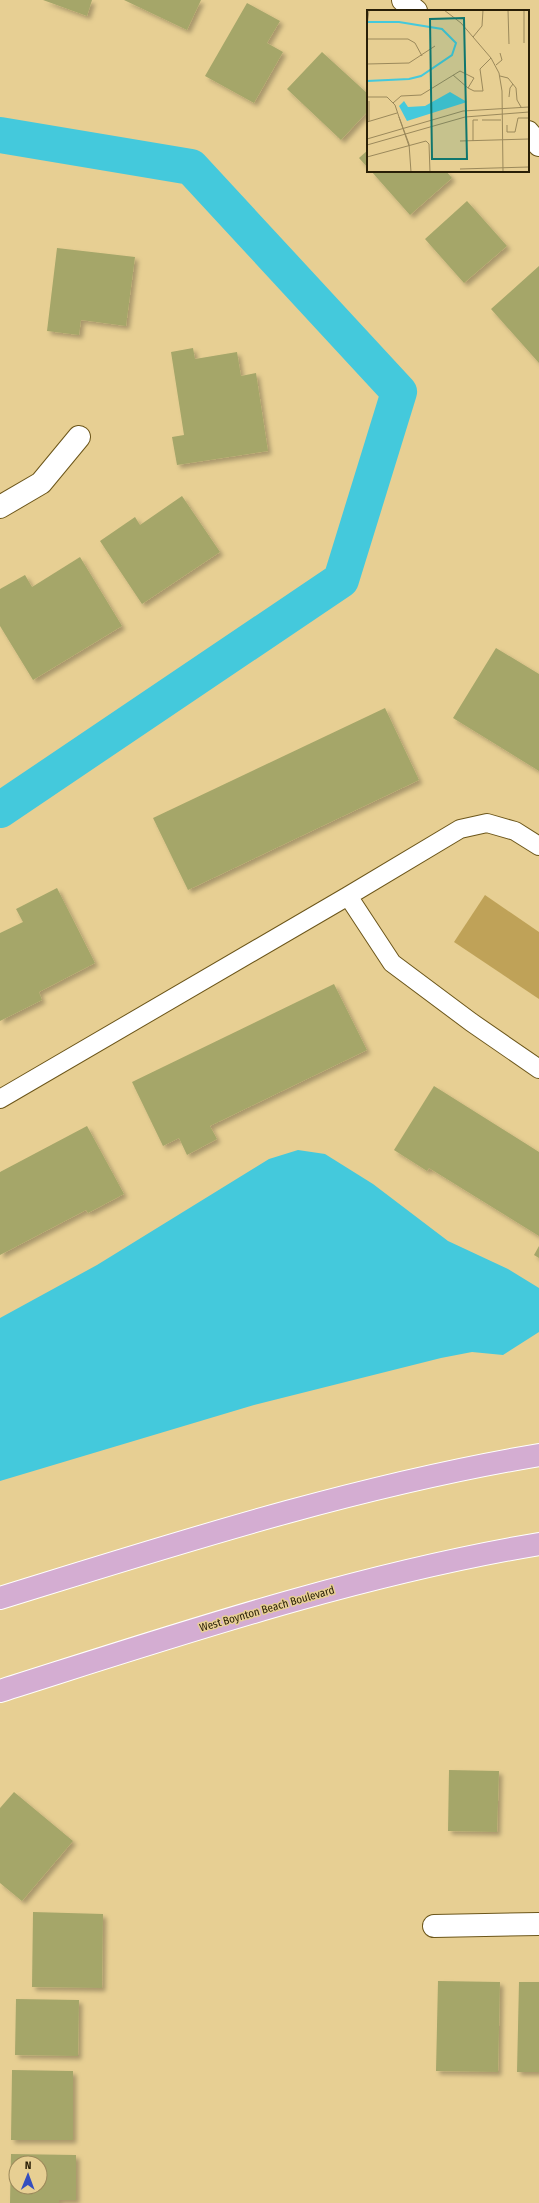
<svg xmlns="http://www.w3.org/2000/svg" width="539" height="2203" font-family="'Fira Sans Condensed',sans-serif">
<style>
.green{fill:#bfa258}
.water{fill:#44c9dc}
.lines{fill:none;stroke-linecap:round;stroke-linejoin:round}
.canal{stroke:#44c9dc;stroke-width:36}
.building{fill:#a5a669;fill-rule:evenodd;filter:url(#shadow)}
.service-casing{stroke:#6c561a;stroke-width:20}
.minor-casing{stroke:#6c561a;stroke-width:24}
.tertiary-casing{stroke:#6c561a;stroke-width:24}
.primary-casing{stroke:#fff;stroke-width:24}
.service{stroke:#fff;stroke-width:18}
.minor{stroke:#fff;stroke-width:22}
.tertiary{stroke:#fff;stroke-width:22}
.primary{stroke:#d4add2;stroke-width:22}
.labels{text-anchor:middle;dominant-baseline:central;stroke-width:3;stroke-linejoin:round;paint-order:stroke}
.street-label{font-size:11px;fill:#291f07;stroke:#e7cf93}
.inset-river{fill:none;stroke:#44c9dc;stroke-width:2}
.inset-road{fill:none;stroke:#9b895b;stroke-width:1}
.view{fill:#0f766e;fill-opacity:0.15;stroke:#0f766e;stroke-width:2}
.inset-edge{fill:none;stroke:#291f07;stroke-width:2}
</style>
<defs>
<filter id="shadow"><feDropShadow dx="3.5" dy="3.5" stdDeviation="2" flood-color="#0004"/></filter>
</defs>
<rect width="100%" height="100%" fill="#e7cf93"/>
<path class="green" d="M485 895 539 932V999L454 942Z"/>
<path class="water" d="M298 1150 325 1154 373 1184 448 1241 508 1269 539 1288V1332L503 1355 472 1352 441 1358 254 1405 0 1481V1318L97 1265 269 1159Z"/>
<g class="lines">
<path class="canal" d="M0 135 191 167 399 392 341 580 0 810"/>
</g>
<path class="building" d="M43 0H92L87 16Z
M124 0H201L187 30Z
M247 3 280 21 267 43 283 52 254 103 205 76Z
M322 52 368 94V111L341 140 287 89Z
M368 150V168L359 158Z
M371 171H446L452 178 410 215Z
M467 201 507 246 464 283 425 239Z
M57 248 135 257 126 326 81 320 79 335 47 331Z
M539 266V363L491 309Z
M193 348 195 359 237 352 241 376 256 373 268 451 177 465 172 437 184 435 171 352Z
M182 496 220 552 142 604 100 541 135 517 140 525Z
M80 557 122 626 33 680 0 626V589L25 575 32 587Z
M496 648 539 674V771L453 718Z
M385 708 419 780 188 890 153 818Z
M57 888 95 963 39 992 42 1000 0 1021V933L23 922 16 909Z
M334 984 367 1050 210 1126 217 1139 187 1155 179 1138 163 1146 132 1082Z
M434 1086 539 1152V1236L429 1168 427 1171 394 1150Z
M87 1126 124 1194 88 1213 86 1210 0 1255V1172Z
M539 1246V1258L534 1255Z
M449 1770 499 1771 497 1832 448 1831Z
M14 1792 73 1841 22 1901 0 1883V1808Z
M33 1912 103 1914 102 1988 32 1987Z
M438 1981 500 1982 498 2072 436 2071Z
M519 1982H539V2072H517Z
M16 1999 79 2000 78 2056 15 2055Z
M12 2070 73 2071V2140H11Z
M11 2154 76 2155V2200H59V2203H10ZM16 2163H40V2187H16Z"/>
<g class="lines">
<g class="service-casing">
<path id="service" d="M348 896 392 963 471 1022 539 1069
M0 1099 348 896 460 829 487 823 515 831 539 846"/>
</g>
<g class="minor-casing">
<path id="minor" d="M0 507 41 483 79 437
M434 1926 539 1924"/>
</g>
<g class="tertiary-casing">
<path id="tertiary" d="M403 0 416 11
M528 132 539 145"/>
</g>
<g class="primary-casing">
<path id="primary" d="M0 1598C178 1543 355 1486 539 1455
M0 1691C177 1635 355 1575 539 1544"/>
</g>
<use href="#service" class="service"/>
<use href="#minor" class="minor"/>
<use href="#tertiary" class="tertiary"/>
<use href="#primary" class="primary"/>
</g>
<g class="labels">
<g class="street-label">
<text transform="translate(267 1609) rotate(-16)">West Boynton Beach Boulevard</text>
</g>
</g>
<g transform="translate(367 10)">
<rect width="162" height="162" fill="#e7cf93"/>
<path d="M83 82 100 92 40 111 32 96 37 91 41 97 58 96Z" fill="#44c9dc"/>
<path class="inset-river" d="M0 12H32L75 19 89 33 85 45 54 66 42 69 0 71"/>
<path class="inset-road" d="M77 0 94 13 124 48 132 63 135 81 136 162M141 0 142 34M157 0V33M0 16 2 0M106 27 115 16 116 0M0 29H41L48 33 55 46M0 54 42 53 68 36M129 55 135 50 133 43M133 66 141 68 149 78 150 90 154 97M101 78 107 81H116L113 59 124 48M0 87H20L28 95 32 107M142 87 143 78 146 74M2 91V111M26 93 34 86 54 85 93 61 107 68 101 78 86 65M115 110H134M0 112 30 103M140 115V122H148L151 108H162M0 129 96 101 162 97M93 131 162 129M106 131V110H111M0 135 98 107 162 102M42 136 32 107 42 134 44 162M0 147 59 131 62 134 63 162M93 159 162 157"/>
<path class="view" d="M97 8 100 149H65L63 9Z"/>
<rect width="162" height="162" class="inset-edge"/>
</g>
<g transform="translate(28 2175) rotate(1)"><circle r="19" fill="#e7cf93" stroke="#9b895b"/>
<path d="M0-3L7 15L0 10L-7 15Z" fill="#344ebf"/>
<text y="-6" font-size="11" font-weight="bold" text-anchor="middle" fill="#291f07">N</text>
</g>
</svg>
